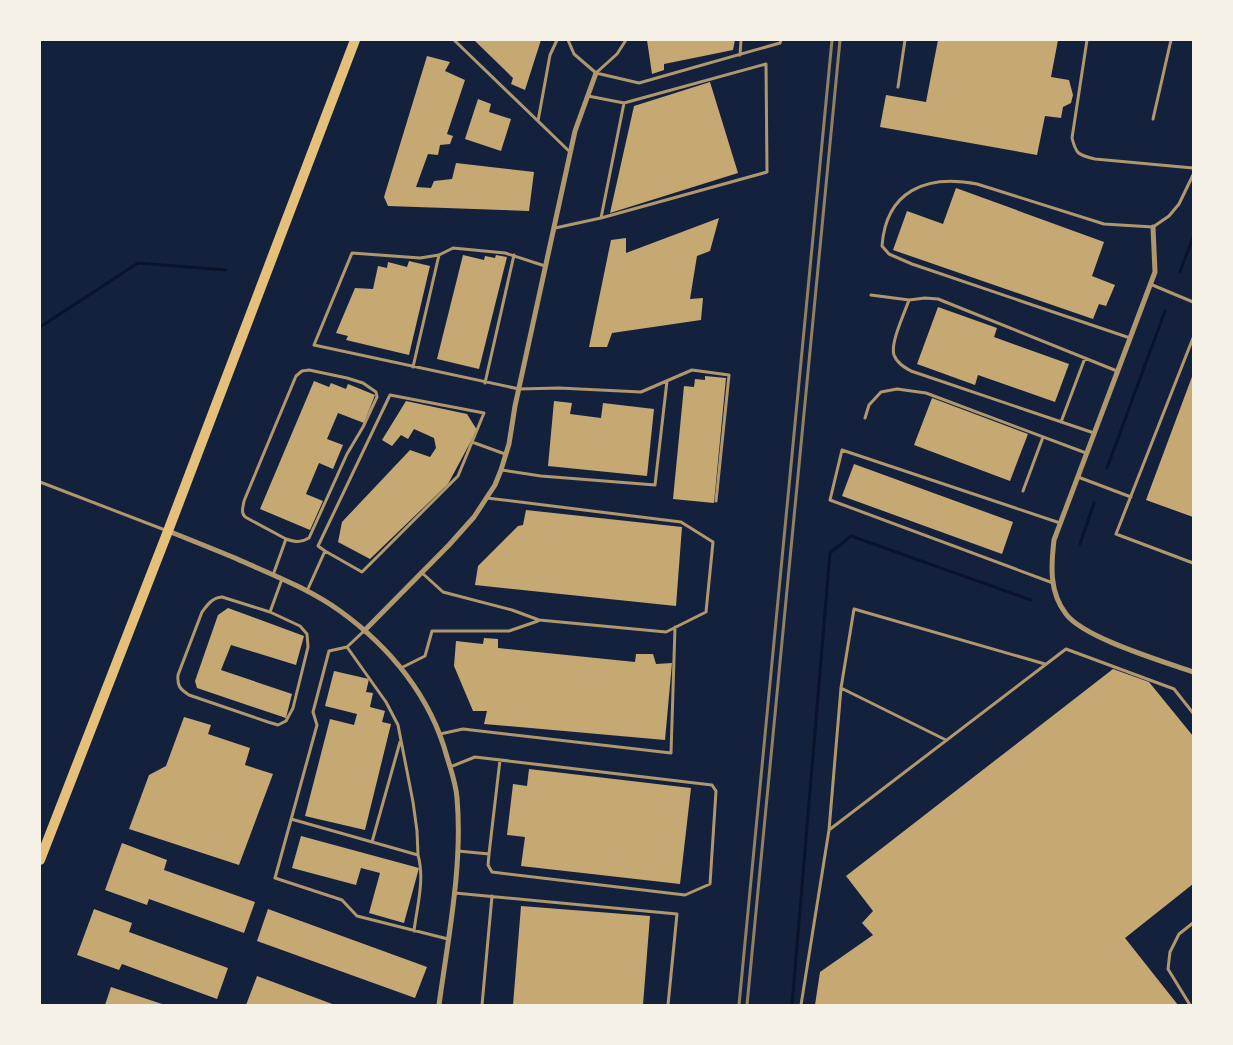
<svg xmlns="http://www.w3.org/2000/svg" width="1233" height="1045" font-family="'Archivo Narrow',sans-serif">
<style>
.lines{fill:none;stroke-linecap:round;stroke-linejoin:round}
.stream{stroke:#0b132b;stroke-width:3}
.building{fill:#c6a872}
.service{stroke:#b1986c;stroke-width:3}
.minor{stroke:#b1986c;stroke-width:5}
.secondary{stroke:#e5c07b;stroke-width:10}
.rail{stroke:#918062;stroke-width:3}
</style>
<rect width="100%" height="100%" fill="#14213d"/>
<g class="lines">
<path class="stream" d="M1180 272 1193 237
M40 327 138 263 226 270
M1107 468 1165 311
M1080 544 1094 503
M792 1005 830 553 851 536 1031 600"/>
</g>
<path class="building" d="M474 40H541L525 90 511 84 513 78Z
M647 40H735L733 50 664 64V70L652 74Z
M938 40H1058L1051 77 1069 80 1073 95 1071 103 1063 107 1061 118 1045 116 1037 155 880 127 886 95 926 102Z
M427 56 450 62 445 71 465 80 447 134 453 136 450 144 440 145 438 155 428 154 416 187 431 188 434 181 452 179 456 163 534 172 529 211 388 206 384 197Z
M710 82 738 173 610 213 634 106Z
M478 99 491 104 489 112 511 119 501 151 465 139Z
M956 188 1104 242 1092 276 1115 285 1106 306 1099 304 1093 319 893 250 907 211 943 224Z
M719 218 710 251 697 256 690 299 703 298 701 320 612 333 607 347H589L611 240 626 238V253Z
M463 255 484 260 485 256 495 258 496 255 507 257 479 369 437 359Z
M409 261 430 266 409 355 346 340 348 336 336 333 355 288 373 289 378 266 387 268 388 262 407 267Z
M938 307 997 328 994 337 1069 364 1055 402 978 375 975 385 917 364Z
M1193 374V517L1146 500Z
M705 376 726 378 714 503 673 499 684 386 694 387 695 379 705 380Z
M314 381 329 387 331 383 346 389 348 384 375 395 364 423 338 413 327 439 343 445 333 469 319 463 306 494 323 501 310 530 260 509Z
M932 398 1028 434 1010 481 914 445Z
M406 401 467 414 477 430 448 484 370 559 338 542 342 522 410 450 430 457 436 448 434 438 414 429 408 439 401 435 392 446 382 440Z
M554 401 572 403 570 414 601 418 603 403 654 409 647 476 548 466Z
M854 464 1013 522 1002 554 842 496Z
M526 510 682 527 676 606 475 585 478 566 518 526 523 525Z
M228 608 304 636 296 665 231 645 221 670 292 694 286 718 197 688 195 681 218 615Z
M484 638 498 639V648L635 662 636 654H653L656 664 672 663 665 740 484 724 487 711H473L454 666 456 641 483 644Z
M1113 669 1149 682 1193 736V884L1125 938 1178 1005H815L820 972 873 935 862 923 873 911 846 876Z
M334 671 369 679 366 692 373 693 370 707 385 711 382 722 391 724 365 830 305 816 330 719 354 725 357 714 325 706Z
M184 717 211 725 208 734 250 748 245 765 273 774 239 865 129 829 149 775 166 766Z
M529 769 691 788 680 884 521 866 525 837 507 835 513 784 527 786Z
M301 836 419 868 404 923 369 913 380 873 361 868 356 885 292 868Z
M122 843 167 860 164 870 255 902 244 933 149 899 147 905 105 890Z
M521 906 650 916 643 1005H513Z
M94 909 132 923 129 932 228 968 217 999 122 964 119 970 77 955Z
M268 909 427 967 415 998 257 941Z
M257 976 335 1005H246Z
M111 987 165 1005H105Z"/>
<g class="lines">
<path class="service" d="M454 40 570 152
M568 40 574 54 596 73 639 83 780 43 781 40
M1087 40 1072 138C1076 154 1078 155 1095 159L1193 168
M740 55 741 40
M596 73 617 54 626 40
M898 87 905 40
M1153 119 1171 40
M538 121 550 55 557 40
M601 218 624 103
M555 228 601 218 767 172 766 64 624 103 588 96
M545 266 505 253 453 248 439 255 420 258 352 253 314 345 519 389 559 388 641 392 692 370 729 375 716 501
M1150 284 1193 302
M871 295 909 300
M1130 338 912 264 889 254 882 246C886 191 926 174 977 184L1104 224 1153 227 1169 216 1179 204 1193 175
M1193 338 1116 534 1193 563
M413 367 439 255
M485 383 514 255
M865 418 869 405 881 392 897 389 926 393 1086 453
M1061 422 1085 358
M1094 433 911 371C904 367 897 363 894 355 890 343 905 312 909 300L925 298 938 299 1117 371
M472 442 505 454
M502 470 541 476 655 485 667 381
M1078 477 1131 497
M40 482 165 530
M1023 491 1043 437
M421 572 443 592 512 610 539 620 666 632 706 612 713 542 681 522 487 498
M273 575 286 539 247 518C240 514 243 508 244 501L296 376 302 371 309 370 347 378 363 383 376 392 377 397 363 427 347 454 309 538C301 543 295 542 286 539
M1053 583 830 500 842 450 1060 523
M307 591 325 551 362 572 458 476 484 413 390 395 318 546 325 551
M270 612 300 626 307 634 308 647 293 708 286 721 278 725 268 722 189 695C180 689 177 686 178 675L202 612C208 604 212 598 222 597L270 612 282 579
M364 631 347 647 329 651 313 712 317 725 275 878 342 900 357 916 448 939
M401 668 425 656 432 631H509L538 621
M841 688 946 740
M440 734 463 729 671 753 675 627
M450 767 475 757 712 785 716 791 710 884 685 895 492 872 488 865 489 854 458 851
M291 819 418 855 417 831 413 802 398 725 386 702 347 647
M829 830 841 688 854 609 1045 664
M372 842 400 742
M489 854 500 760
M455 893 677 914 668 1005
M414 931C417 906 425 880 418 855
M482 1005 492 896
M801 1005 829 830 1066 649 1174 689 1193 713
M1190 1005 1168 969 1170 952 1179 934 1193 923"/>
<path class="minor" d="M1153 227 1155 272 1054 540C1051 566 1049 592 1066 614 1084 638 1162 661 1193 672
M168 531C191 540 213 549 235 558 270 574 308 588 340 611 390 647 431 697 447 757 451 770 456 784 457 798 463 865 448 938 439 1005
M364 631 449 545 474 517 495 485 501 470 509 444 515 406 575 131 596 73"/>
<path class="secondary" d="M40 860 168 531 355 40"/>
<path class="rail" d="M739 1005 832 40
M747 1005 840 40"/>
</g>
<rect width="1233" height="1045" fill="none" stroke="#f6f1e7" stroke-width="82"/>
</svg>
